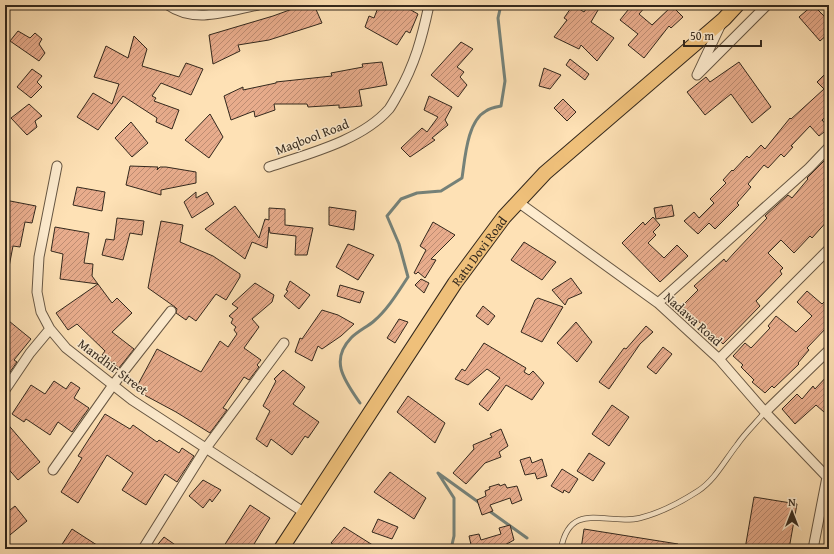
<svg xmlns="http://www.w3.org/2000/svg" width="834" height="554" font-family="'Gentium Book Plus',serif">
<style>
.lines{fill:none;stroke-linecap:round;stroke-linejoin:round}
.stream{stroke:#758178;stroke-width:3}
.building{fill:url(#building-hatch);stroke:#33281d}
.lane-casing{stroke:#665643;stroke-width:6}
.street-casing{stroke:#665643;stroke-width:11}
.primary-casing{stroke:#33281d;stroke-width:16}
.lane{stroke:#feeccf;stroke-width:4.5}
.street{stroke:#feeccf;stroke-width:9}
.primary{stroke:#efc07a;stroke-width:14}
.labels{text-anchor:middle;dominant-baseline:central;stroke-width:3;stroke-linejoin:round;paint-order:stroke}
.street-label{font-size:13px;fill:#33281d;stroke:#feeccf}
</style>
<defs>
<pattern id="building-hatch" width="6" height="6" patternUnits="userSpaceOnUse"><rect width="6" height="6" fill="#e8ac8c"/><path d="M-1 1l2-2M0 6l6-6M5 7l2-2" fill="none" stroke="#bd8c72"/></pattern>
</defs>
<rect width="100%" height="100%" fill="#fee1b5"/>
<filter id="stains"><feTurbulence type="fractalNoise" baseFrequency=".005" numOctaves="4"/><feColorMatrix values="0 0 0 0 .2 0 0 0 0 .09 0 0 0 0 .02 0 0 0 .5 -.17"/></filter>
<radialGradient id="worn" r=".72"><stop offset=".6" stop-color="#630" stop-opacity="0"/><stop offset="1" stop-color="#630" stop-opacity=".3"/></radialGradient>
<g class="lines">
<path class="stream" d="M360 403C345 381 329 361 351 338 358 331 367 327 374 321 388 309 398 292 408 277L399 244 387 216 401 199 417 193 441 191 462 178C465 159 467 121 486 111 490 108 496 107 501 106L505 81 498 18 501 5
M488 510 527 538
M451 549 454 536V498L438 473 481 504"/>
</g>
<path class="building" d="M294 5H314L322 23 269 40 238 45 240 51 213 64 209 35 273 16 295 8Z
M379 5H402L418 14 410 33 406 31 397 45 365 27 369 16 374 18Z
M573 5 584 12 589 5H601L591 22 614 38 597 61 581 45 579 49 554 37 567 20 564 18Z
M632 5H647L639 14 652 25 672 6 683 17 671 28 669 26 644 58 628 45 638 34 620 20Z
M813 5 829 21V33L820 41 799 17Z
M18 31 30 38 35 33 42 39 39 44 45 53 39 61 10 41Z
M134 36 147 49 142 66 179 77 186 63 203 69 191 95 161 83 152 96 156 98 154 101 179 110 172 129 156 122 157 118 123 96 98 130 77 117 93 93 112 104 119 84 94 77 106 46 128 58Z
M461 42 473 49 457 67 464 72 460 77 467 85 458 97 431 75Z
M570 59 589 74 585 80 566 65Z
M382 62 387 85 359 90 362 106 339 108V105L308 107 307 104H274L275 110 255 117 254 111 231 120 224 96 243 87V90L276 83V82L332 76 331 73 363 67 362 64Z
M739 62 771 107 752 123 731 94 705 115 687 92 706 77 710 82Z
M544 68 561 75 550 89 539 86Z
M32 69 42 76 37 82 42 87 31 98 17 87Z
M829 70V114L822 120 829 128 819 136 810 126 791 146 793 147 784 157 781 154 768 168 764 165 748 184 751 187 737 203 739 205 715 229 709 223 698 234 684 221 694 212 699 218 714 203 710 199 726 183 723 180 732 170 733 171 747 156 749 158 761 145 765 149 790 118 791 119 824 89 817 82Z
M429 96 452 107 445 120 448 125 432 138 435 140 410 157 401 148 422 128 427 132 438 117 424 110Z
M563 99 576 112 567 121 554 108Z
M29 104 42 116 35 121 37 127 27 135 11 118Z
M210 114 223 137 209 158 185 140Z
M131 122 148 143 132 157 115 138Z
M829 156V219L812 238 810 236 794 253 781 240 768 253 783 268 780 271 782 274 756 301 760 306 723 344 682 306 698 290 694 286 724 259 726 262 734 253 767 218 765 216 788 195 792 198 808 179 807 178Z
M130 166 158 167 157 170 160 167H166L196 172V183L161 190V195L126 185Z
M77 187 105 192 102 211 73 205Z
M196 192V198L207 192 214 204 192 218 184 202Z
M5 200 36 206 32 223 25 222 20 247 13 246 9 267H5Z
M672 205 674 216 656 219 654 208Z
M235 206 259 238 265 219 269 220V208L285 209V225L313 228 307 255H295L296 236 270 233 269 227 267 248 252 242 245 259 205 229Z
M329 207 356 211 354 230 329 225Z
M653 217 660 225 653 232 656 235 648 243 664 258 677 245 688 256 660 282 622 243 643 222 645 225Z
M117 218 144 221 142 235 130 233 123 260 102 255 106 239 114 240Z
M161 221 183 225 180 242 213 256 240 274V277L226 300 216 294 196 321 189 316 186 320 176 313 177 309 175 307 148 288Z
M433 222 455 235 431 259 436 260 425 278 418 272 416 274 414 273 426 250 420 246Z
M55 227 89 233 84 263 93 264 92 276 112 303 117 298 132 313 112 332 134 349 119 368 102 355 105 351 77 324 68 330 56 313 98 284 60 279 63 254 51 251Z
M524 242 556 262 542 280 511 260Z
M348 244 374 255 358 280 336 267Z
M571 278 582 293 568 299 565 305 552 290Z
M421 279 429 283 424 293 415 285Z
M290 281 310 295 299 309 284 296 288 291 286 290Z
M255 283 274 295 272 302 252 319 259 327 244 348 261 360 257 365 259 367 249 380 244 377 223 408 227 410 210 433 176 412 135 390 157 349 201 372 220 341 228 347 237 334 234 330 236 327 231 323 233 319 229 316 238 308 232 304Z
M340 285 364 292 360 303 337 296Z
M807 291 822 304 829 297V325L807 348 809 350 798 363 799 364 774 388 772 386 765 393 752 382 754 380 741 367 743 365 733 356 745 343 751 348 770 328 768 326 776 316 796 332 812 316 797 302Z
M538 298 563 307 542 342 521 332 535 300Z
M483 306 495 316 488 325 476 316Z
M322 310 338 315 354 324 341 336 322 349 318 346 312 361 295 352 300 338 302 339Z
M399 319 408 322 395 343 387 338Z
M9 321 31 339 14 360 17 362 5 379V326Z
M576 322 592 342 577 362 557 343Z
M646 326 653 332 640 344 609 389 599 382 624 348 626 349Z
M484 343 526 368 524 372 529 375 533 371 544 383 532 400 506 385 488 411 479 404 500 378 487 369 468 385 455 379 462 369 465 371Z
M663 347 672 354 656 374 647 367Z
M283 370 305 387 293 404 319 422 308 438 305 436 292 455 271 439 267 447 256 439 270 411 263 406 276 381 274 379Z
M829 374V406L824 412 816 405 795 424 782 409 797 394 802 399 813 386 815 389Z
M54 381 66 389 71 382 80 388 74 398 89 408 72 432 58 422 50 435 26 419 24 422 12 414 31 385 45 394Z
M408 396 445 423 435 443 397 412Z
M612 405 629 417 609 446 592 434Z
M105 414 130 429 133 425 157 442 159 440 179 453 182 448 194 456 177 482 165 474 146 505 122 490 133 473 107 455 78 503 61 492 82 458 78 456Z
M5 421 40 462 18 480 5 465Z
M501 429 508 446 499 452 501 457 485 463 466 484 453 473 474 449 473 445 492 437 490 434Z
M589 453 605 463 593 481 577 471Z
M530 457 532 463 542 459 547 476 537 479 535 473 525 475 520 460Z
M562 469 578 479 569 493 564 490 563 493 551 486Z
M390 472 426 498 414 519 374 492Z
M203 480 221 490 212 502 210 499 203 508 189 496Z
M499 484 500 486 505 484 507 488 517 486 522 500 512 504 510 498 490 505 493 511 482 515 477 500 486 496 485 491 490 489 489 487Z
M754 497 797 504 789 549H745Z
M250 505 270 518 251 549H222Z
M15 506 27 521 5 539V514Z
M378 519 398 527 392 539 372 532Z
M510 525 514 540 505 545 506 549H472L469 536 479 534 481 540 501 534 499 528Z
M344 527 379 549H340L331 543Z
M72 529 103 549H59Z
M584 529 678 544 677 549H581Z
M164 537 181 549H154Z"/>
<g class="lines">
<g class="lane-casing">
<path id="lane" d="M561 549C570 499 608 526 640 518 660 513 681 502 698 491 715 480 725 460 737 445 745 433 756 423 765 412"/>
</g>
<g class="street-casing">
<path id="street" d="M168 5C195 24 228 11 258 5
M721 24 697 75 767 5
M57 166 39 257 37 292 41 312 50 329 66 348 132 400 305 513
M269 167C307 154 361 141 389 109 392 105 395 99 398 94 415 64 422 38 429 5
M518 202 658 303 719 359 765 412 829 479
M658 303 809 168 829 147
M719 359 829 249
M5 390 30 353 50 329
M765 412 829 350
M53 470 113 385 171 311
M143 549 206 448 284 343
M813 549 827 477"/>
</g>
<g class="primary-casing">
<g id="primary">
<path id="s1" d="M281 549 455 283 504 217 545 173 724 19 737 5"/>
</g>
</g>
<use href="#lane" class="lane"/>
<use href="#street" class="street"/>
<use href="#primary" class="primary"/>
</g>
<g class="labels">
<g class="street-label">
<text transform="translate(312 137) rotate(-21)">Maqbool Road</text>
<text stroke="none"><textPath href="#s1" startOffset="358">Ratu Dovi Road</textPath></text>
<text transform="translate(693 319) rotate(42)">Nadawa Road</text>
<text transform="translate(113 367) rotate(37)">Mandhir Street</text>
</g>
</g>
<rect width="834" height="554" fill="none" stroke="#fee1b5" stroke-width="20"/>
<rect x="6" y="6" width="822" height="542" fill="none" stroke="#33281d" stroke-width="2"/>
<rect x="10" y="10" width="814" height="534" fill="none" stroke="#33281d"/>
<g transform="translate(792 512)" stroke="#feeccf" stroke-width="3" paint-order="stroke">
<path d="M0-3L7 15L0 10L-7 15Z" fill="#33281d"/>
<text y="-6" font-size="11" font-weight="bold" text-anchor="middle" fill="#33281d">N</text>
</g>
<path d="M684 40v6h77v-6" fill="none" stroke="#33281d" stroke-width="2"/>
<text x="690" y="40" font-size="12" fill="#33281d" stroke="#feeccf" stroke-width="3" paint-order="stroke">50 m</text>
<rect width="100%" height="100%" filter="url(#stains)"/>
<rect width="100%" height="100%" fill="url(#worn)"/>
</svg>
